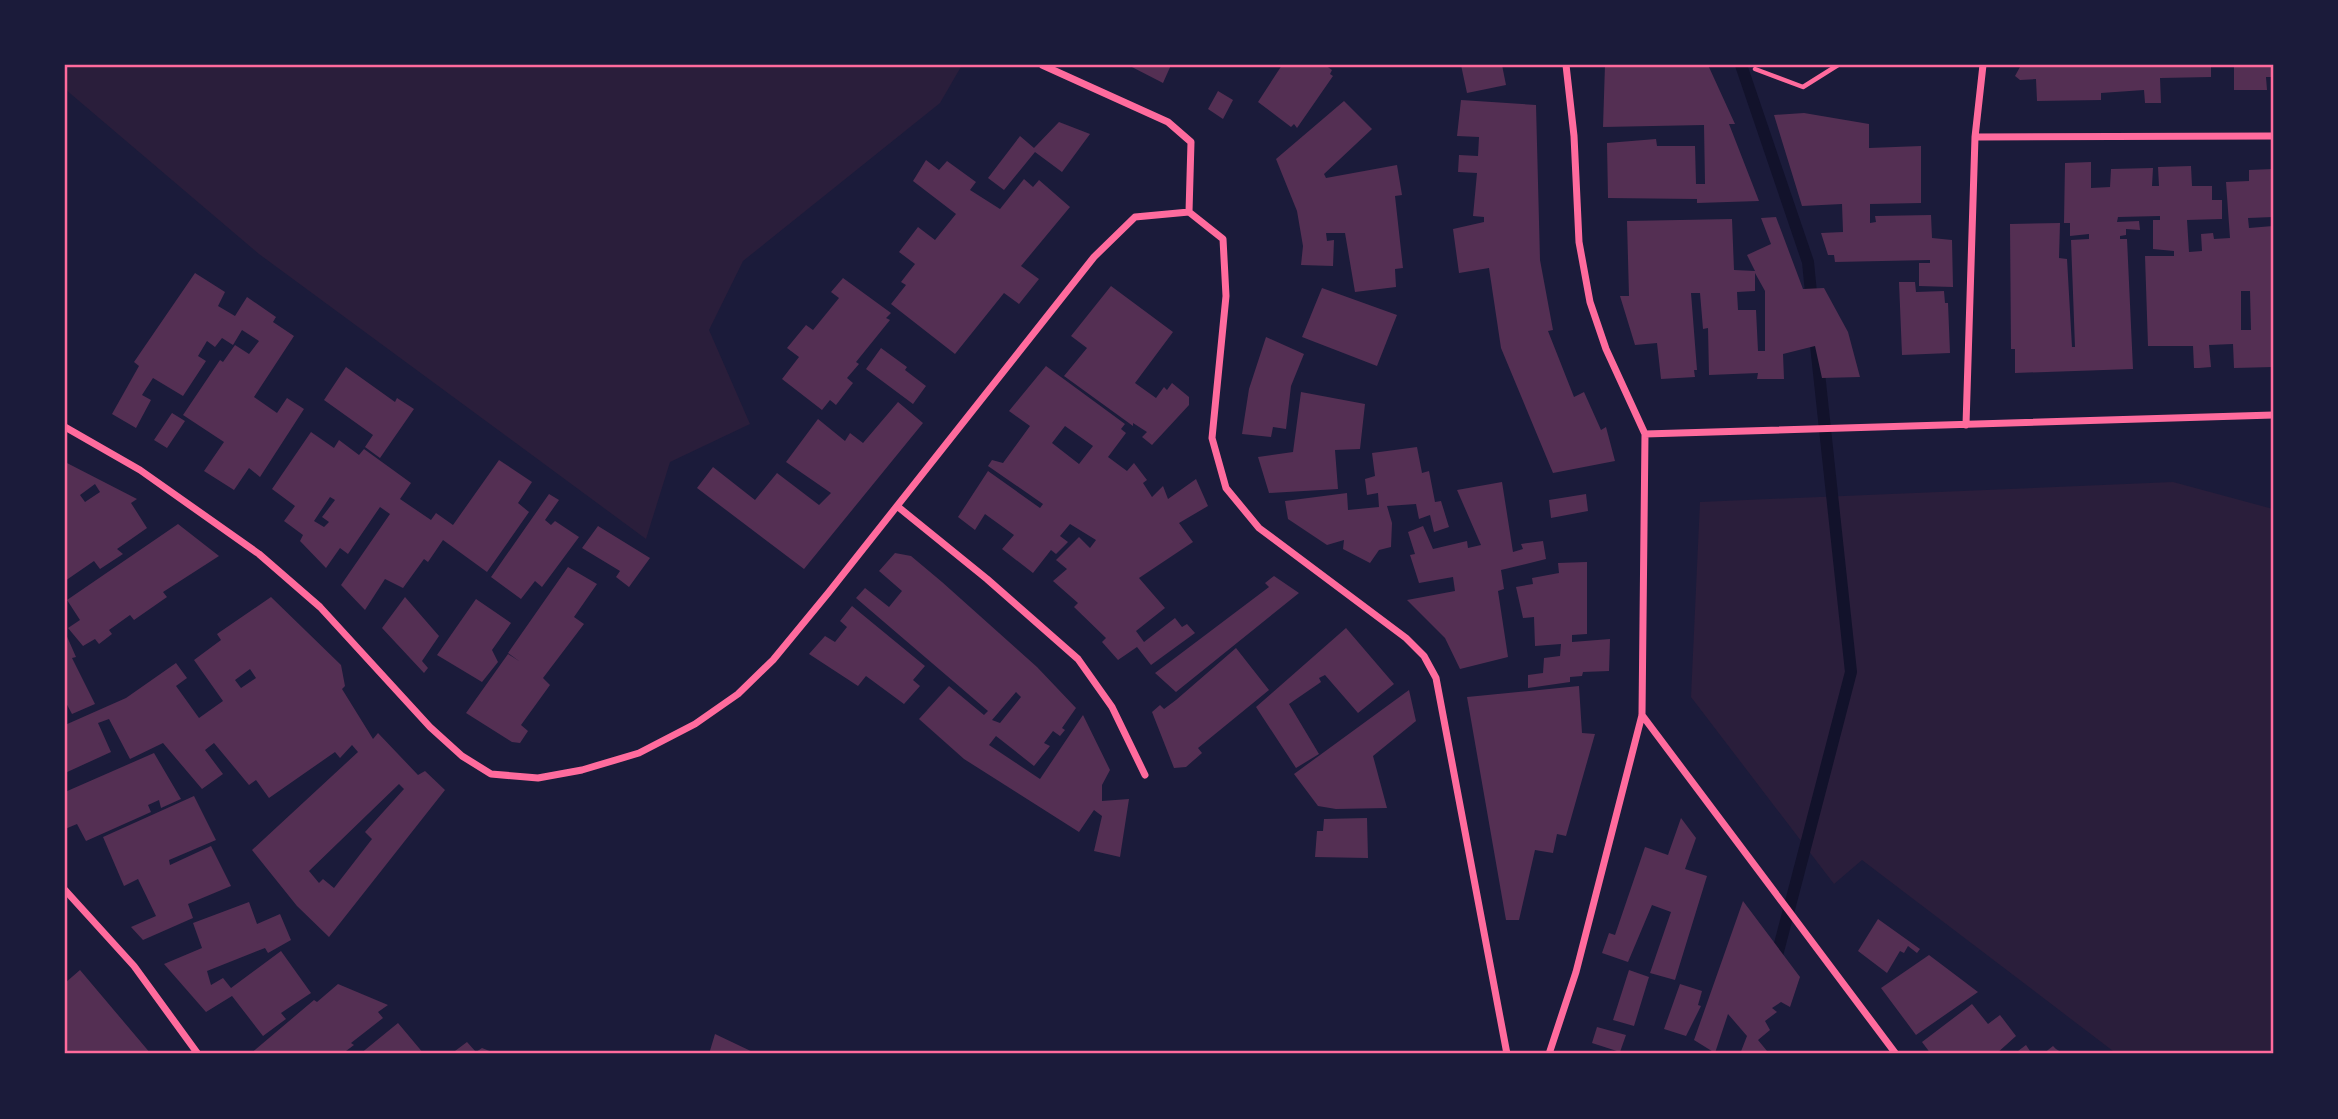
<svg xmlns="http://www.w3.org/2000/svg" width="2338" height="1119" font-family="'Alegreya Sans',sans-serif">
<style>
.green{fill:#2a1e3b}
.lines{fill:none;stroke-linecap:round;stroke-linejoin:round}
.stream{stroke:#12122b;stroke-width:12}
.building{fill:#542f53;fill-rule:evenodd}
.path{stroke:#ff6b9d;stroke-width:4.5}
.minor{stroke:#ff6b9d;stroke-width:7}
.neatline{fill:none;stroke:#ff6b9d;stroke-width:2.5}
</style>
<rect width="100%" height="100%" fill="#1b1b3a"/>
<path class="green" d="M65 65H962L940 103 743 261 709 330 750 424 670 462 646 539 259 254 65 89Z
M2173 482 2273 509V1054H2117L1862 860 1834 884 1691 697 1700 502Z"/>
<g class="lines">
<path class="stream" d="M1741 65 1808 262 1812 303
M1775 963 1851 672 1816 345"/>
</g>
<path class="building" d="M1128 65H1171L1163 83Z
M1282 65H1325L1332 70 1330 74 1333 76 1297 128 1294 124 1291 127 1258 102Z
M1461 65H1502L1506 85 1467 93Z
M1605 65H1708L1735 124H1729L1759 201 1697 203V199L1608 198 1607 143 1656 139 1657 146H1695L1696 184H1705L1704 125 1603 127Z
M2021 65H2211V77L2160 78 2161 103H2145L2144 90 2101 93V100L2037 101 2036 79 2020 80 2015 76Z
M2234 65H2273V77H2266L2267 90H2234Z
M1218 91 1233 100 1223 119 1208 109Z
M1461 100 1536 105 1540 260 1553 330 1548 331 1574 397 1584 392 1601 430 1606 427 1615 461 1553 473 1501 348 1489 268 1459 273 1453 229 1484 222V217L1473 216 1477 173 1458 172 1459 155 1478 156 1479 137 1457 136Z
M1344 101 1372 129 1324 174 1326 178 1397 165 1402 195 1395 196 1403 268 1395 269 1396 287 1355 292 1345 233H1326L1327 241 1334 240 1333 266 1301 265 1303 246 1297 211 1276 159Z
M1804 113 1869 124V148L1921 146V203L1870 204V223L1876 222 1875 216 1931 215 1932 238 1952 240 1953 287 1919 286V263H1930V260L1835 262 1834 255H1828L1821 233 1843 232 1842 204 1802 206 1774 115Z
M1059 122 1090 134 1062 172 1035 152 1004 190 988 178 1020 136 1034 148Z
M926 160 939 170 947 161 976 182 970 190 1000 209 1024 179 1033 187 1039 180 1070 207 1021 266 1039 279 1019 304 1004 293 955 354 891 304 906 285 901 282 915 264 899 252 918 227 935 240 956 214 913 181Z
M2091 162V188L2110 187 2111 169 2153 168 2152 186H2159L2158 167 2191 166 2192 186H2212V200H2222V219L2187 220 2189 252 2202 251 2201 234 2213 233 2214 239 2230 238 2226 182 2249 181V170L2273 169V217L2248 218 2249 228 2273 226V367L2234 368 2233 344 2209 345 2211 367 2199 368H2194L2193 346H2148L2145 256H2174V251L2153 249V220H2160V216L2118 217 2117 222 2139 221 2140 230 2126 229V235L2120 236V239H2127L2133 369 2015 373V349H2011L2010 224 2060 223 2059 258 2067 259 2072 347H2075L2071 240 2089 239V234L2070 236V223H2064L2065 163ZM2241 291H2250L2251 330H2241Z
M1776 217 1803 289 1824 288 1848 332 1860 377 1822 378 1815 346 1783 354 1784 379H1757L1758 373 1709 375 1708 328 1703 329 1700 293H1691L1697 370H1694L1695 377 1661 379 1657 343 1635 345 1620 296H1629L1627 221 1732 219 1734 270 1755 271 1747 255 1771 244 1761 218ZM1755 273 1765 291V351H1758L1756 310H1738L1737 292 1755 291Z
M195 273 225 292 218 306 235 316 247 297 276 317 273 322 294 336 254 397 277 413 287 398 304 409 260 477 249 468 234 490 204 471 224 442 183 415 220 360 223 362 235 345 249 354 259 341 242 330 233 345 222 338 215 347 207 341 198 356 206 361 183 396 153 378 142 395 151 400 136 428 112 414 139 366 134 362Z
M843 278 891 313 886 318 890 320 856 362 859 364 847 378 853 383 836 405 830 400 822 410 782 379 799 357 787 348 806 325 813 330 839 298 831 292Z
M1899 282H1915L1916 292 1944 291 1945 303H1948L1950 353 1902 355Z
M1111 286 1173 332 1135 383 1156 398 1164 387 1167 390 1172 383 1189 397V405L1152 445 1142 437 1147 432 1133 423V426L1064 376 1087 348 1071 336Z
M1322 288 1397 315 1377 366 1302 337Z
M1266 337 1304 354 1291 386 1286 429 1273 427 1271 437 1242 434 1249 389Z
M881 348 907 367 905 370 926 386 913 404 866 369Z
M1046 366 1125 424 1121 429 1126 433 1108 457 1127 471 1134 463 1147 480 1143 483 1152 497 1163 486 1168 499 1196 479 1208 506 1179 523 1193 542 1139 578 1165 608 1136 631 1144 642 1175 618 1182 627 1187 624 1195 633 1151 665 1137 647 1118 660 1102 642 1106 638 1074 607 1078 603 1053 581 1067 569 1056 560 1079 537 1090 548 1096 540 1070 524 1060 536 1068 542 1056 554 1051 550 1033 573 1002 549 1014 535 985 514 975 530 958 517 988 471 1040 508 1043 504 988 466 992 460 1003 463 1030 426 1009 411ZM1065 426 1093 446 1079 464 1052 443Z
M346 367 395 402 397 398 414 409 380 458 365 447 373 435 324 400Z
M1301 392 1365 404 1360 449 1335 450 1338 489 1269 493 1258 457 1293 452Z
M898 402 923 423 804 569 697 488 713 467 755 500 777 473 819 505 831 493 786 462 818 419 845 441 850 433 863 443Z
M172 413 185 421 167 448 154 440Z
M311 432 334 448 339 440 359 455 364 449 411 483 400 499 431 520 436 513 453 525 499 460 532 482 518 503 529 512 487 572 443 540 428 562 424 559 403 588 385 579 365 610 341 585 390 514 380 507 348 554 340 548 326 568 300 541 303 535 284 521 295 506 272 489ZM330 497 335 500 322 517 329 522 324 527 314 521Z
M1417 447 1422 473 1429 471 1435 502 1441 501 1449 527 1434 532 1430 515 1419 519 1416 504 1387 506 1392 523 1391 547 1379 550 1370 563 1343 549 1344 540 1327 545 1288 519 1285 501 1347 493 1348 510 1379 507 1378 493 1367 495 1365 479 1375 476 1372 453Z
M65 462 137 499 131 503 147 528 117 549 123 554 100 569 94 561 65 581ZM95 484 100 492 85 502 80 495Z
M1502 482 1513 552 1523 549 1521 544 1543 541 1546 559 1501 570 1504 589 1498 591 1508 657 1460 669 1445 638 1407 600 1455 591 1453 577 1419 583 1410 555 1415 554 1408 532 1423 526 1433 549 1467 541 1468 548 1481 545 1457 490Z
M549 494 559 500 545 520 551 525 555 521 579 537 542 587 535 581 521 599 491 577Z
M1586 494 1588 511 1551 518 1549 500Z
M178 524 219 556 163 592 167 597 134 620 130 615 109 630 112 634 99 644 95 639 83 646 68 628 80 620 67 600Z
M598 526 650 558 629 587 616 577 620 571 582 548Z
M895 553 911 556 942 582 1037 667 1076 708 1062 728 1065 730 1060 736 1053 731 1044 743 1050 746 1034 766 996 736 989 745 1040 779 1083 715 1110 770 1102 785V801L1129 799 1120 857 1094 851 1102 816 1094 810 1079 832 964 759 919 719 949 686 984 715 988 711 856 598 865 588 889 607 902 591 879 571ZM1016 692 1021 697 1000 723 992 720Z
M1587 562V634L1572 635V642L1610 639 1609 671 1583 672 1582 676 1570 677V682L1528 688V675L1543 673 1544 658 1560 656 1561 644 1535 646 1534 617 1523 618 1516 587 1533 584 1532 578 1559 573 1558 563Z
M568 567 597 584 574 617 584 624 543 678 550 685 521 725 528 731 520 743 512 742 466 713 508 654 519 661 508 653Z
M1274 576 1299 593 1176 692 1155 673 1269 587 1265 583Z
M271 597 341 665 345 686 342 689 373 739 378 733 418 775 425 771 445 790 329 937 297 906 252 850 358 752 352 745 340 758 335 752 269 798 256 780 249 785 214 743 205 750 223 774 202 789 163 743 130 759 109 719 98 723 111 752 65 773V725L126 698 176 663 187 678 176 686 199 718 223 701 194 660 221 640 217 634ZM250 669 256 678 241 688 235 680ZM399 784 404 789 365 832 372 839 334 888 323 879 319 883 309 871Z
M405 597 439 636 422 661 428 668 424 673 382 628Z
M476 599 511 623 492 650 498 662 482 682 437 655Z
M852 606 925 666 913 680 920 686 904 704 866 676 858 686 809 654 825 636 835 642 847 627 840 621Z
M1346 628 1394 684 1358 713 1325 675 1319 678 1321 682 1289 704 1319 754 1296 768 1256 707Z
M65 632 76 657 72 658 95 704 72 714 65 701Z
M1236 648 1269 690 1198 748 1202 753 1186 767 1174 768 1152 712 1160 705 1164 709 1176 700Z
M1579 686 1582 733 1595 734 1566 836 1557 834 1553 853 1535 850 1519 920H1506L1467 697Z
M1409 690 1416 721 1373 756 1387 808 1336 809 1318 806 1294 774Z
M154 753 181 799 161 808 159 800 148 805 151 812 86 841 77 824 65 829V792Z
M194 796 216 840 169 860 170 865 211 846 231 886 188 904 193 918 143 940 131 927 156 916 138 879 124 886 103 837Z
M1367 818 1368 858 1315 857 1317 831H1323L1324 819Z
M1681 818 1696 838 1685 869 1707 876 1675 980 1650 973 1671 912 1652 905 1628 962 1602 953 1609 933 1615 935 1645 847 1668 855Z
M1743 901 1800 977 1790 1007 1781 1002 1772 1008 1777 1012 1765 1021 1770 1030 1758 1040 1767 1051 1766 1054H1740L1747 1036 1728 1014 1715 1053 1694 1040Z
M249 902 257 924 280 914 291 940 268 953 265 948 207 971 211 985 223 978 231 988 281 951 311 993 281 1013 286 1019 263 1036 232 996 206 1012 164 964 202 948 193 923Z
M1878 919 1920 949 1917 953 1908 946 1904 953 1900 951 1887 973 1858 951Z
M1929 955 1978 992 1916 1035 1881 988Z
M80 970 151 1054H65V983Z
M1629 970 1649 977 1634 1026 1613 1020Z
M338 984 388 1005 378 1012 383 1018 351 1043 354 1045 342 1054H250L314 1000 317 1002Z
M1680 984 1702 991 1698 1005 1701 1006 1686 1036 1664 1029Z
M1972 1004 1988 1024 2000 1015 2016 1036 1996 1054H1931L1922 1042Z
M398 1023 424 1054H360Z
M1597 1027 1626 1035 1620 1052 1592 1043Z
M715 1034 757 1054H709Z
M467 1042 476 1052 482 1048 497 1054H451Z
M2026 1045 2032 1054H2014Z
M2053 1046 2056 1049 2064 1054H2043Z"/>
<g class="lines">
<path class="path" d="M1755 69 1803 87 1838 65"/>
<path class="minor" d="M1042 65 1168 122 1191 142 1189 212
M1975 137 2273 136
M1189 212 1223 239 1226 296 1212 438 1226 488 1259 528 1406 638 1424 656 1436 678 1507 1054
M1966 425 1975 137 1983 65
M65 427 140 470 259 554 320 607 430 727 462 756 491 774 538 778 582 770 639 753 695 724 738 694 773 660 829 592 1094 257 1135 217 1189 212
M1645 434 2273 415
M897 506 987 579 1078 659 1112 707 1145 775
M1642 715 1896 1054
M65 890 134 966 198 1054
M1549 1054 1576 972 1642 715 1645 434 1606 349 1590 302 1579 242 1574 136 1566 65"/>
</g>
<rect width="2338" height="1119" fill="none" stroke="#1b1b3a" stroke-width="133"/>
<rect x="66" y="66" width="2206" height="986" class="neatline"/>
</svg>
